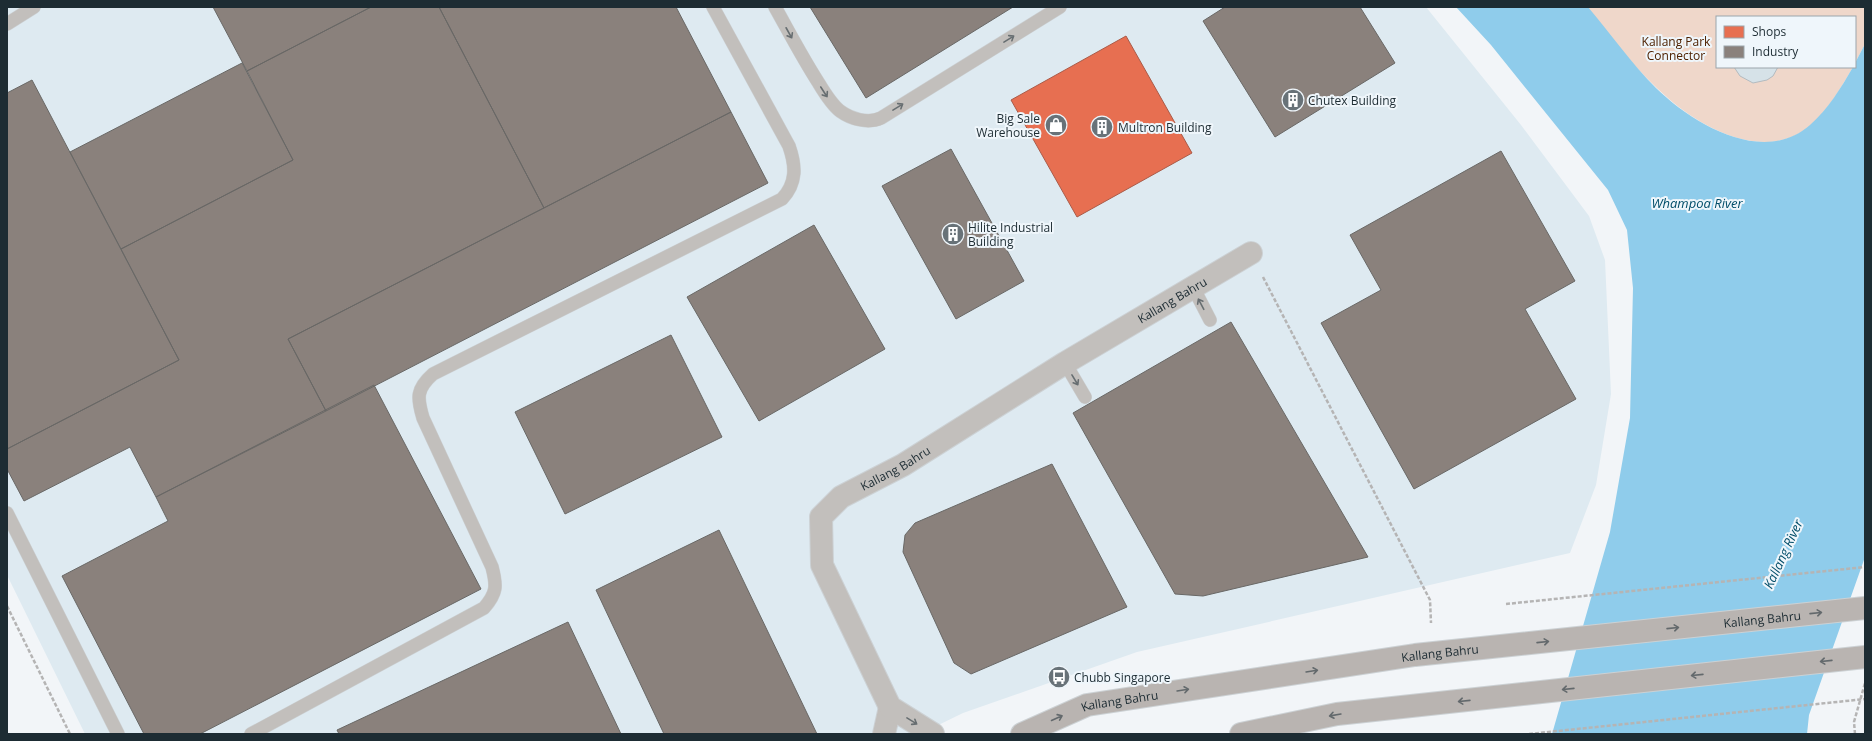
<svg xmlns="http://www.w3.org/2000/svg" width="1872" height="741" font-family="'Open Sans',sans-serif">
<style>
.built{fill:#deeaf1}
.green{fill:#efd7ca}
.water{fill:#8fcceb}
.shops{fill:#e76f51;stroke:#aa5b48}
.industry{fill:#8a817c;stroke:#696866}
.building{fill:#d6e2e8;stroke:#b3bbc0}
.lines{fill:none;stroke-linecap:round;stroke-linejoin:round}
.service-casing{stroke:#ccd1d4;stroke-width:14}
.minor-casing{stroke:#ccd1d4;stroke-width:24}
.secondary-casing{stroke:#ccd1d4;stroke-width:24}
.path{stroke:#b5b4b4;stroke-width:2.5;stroke-dasharray:4 2;stroke-linecap:butt}
.service{stroke:#c2bfbc;stroke-width:13}
.minor{stroke:#c2bfbc;stroke-width:22}
.secondary{stroke:#b9b4b1;stroke-width:22}
.path-bridge{stroke:#b5b4b4;stroke-width:2.5;stroke-dasharray:4 2;stroke-linecap:butt}
.oneway{stroke:#676e71}
.oneway2{stroke:#63696c}
.labels{text-anchor:middle;dominant-baseline:central;stroke-width:4;stroke-linejoin:round;paint-order:stroke}
.park-label{font-size:12px;fill:#4e2101;stroke:#eff6fb}
.poi-label{font-size:12px;fill:#1d2c33;stroke:#eff6fb;text-anchor:start}
.street-label{font-size:12px;fill:#1d2c33;stroke:#eff6fb}
.water-label{font-size:13px;font-style:italic;fill:#004d69;stroke:#eff6fb}
</style>
<rect width="100%" height="100%" fill="#f2f5f8"/>
<path class="built" d="M7 7H1426L1521 125 1589 216 1605 260 1611 394 1596 485 1570 553 1137 652 963 713 920 734H85L7 575Z"/>
<path class="green" d="M1584 7H1865V44L1855 63V17H1717V67H1853C1841 88 1828 110 1810 126 1766 162 1705 130 1669 99 1637 72 1612 38 1584 7Z"/>
<path class="water" d="M1456 7H1588C1610 33 1632 64 1656 88 1693 124 1763 166 1810 125 1828 109 1841 88 1853 67H1855V63L1865 44V557L1809 715 1807 734H1552L1610 532 1630 418 1633 288 1627 230 1608 190 1491 45Z"/>
<path class="shops" d="M1126 36 1192 153 1077 217 1011 100Z"/>
<path class="industry" d="M213 7H371L247 71Z
M371 7H439L544 208 288 339 326 411 156 497 130 447 24 501 7 469V449L179 360 121 249 293 160 247 71Z
M439 7H676L731 112 544 208Z
M810 7H1013L866 98Z
M1225 7H1360L1395 63 1275 137 1203 21Z
M242 63 293 160 121 249 70 152Z
M32 80 179 360 7 449V93Z
M731 112 768 183 326 411 288 339Z
M951 149 1024 281 956 319 882 186Z
M1501 151 1575 281 1525 309 1576 399 1414 489 1321 323 1381 290 1350 235Z
M814 225 885 349 759 421 687 297Z
M1231 322 1368 557 1203 596 1175 594 1073 413Z
M671 335 722 437 565 514 515 412Z
M374 385 481 589 200 734H144L62 576 168 521 156 497Z
M1052 464 1127 607 971 674 954 663 903 552 905 535 915 523Z
M719 530 817 734H664L596 590Z
M568 622 621 734H339L337 730Z"/>
<path class="building" d="M1734 67H1778L1773 76 1767 80 1753 83 1740 76Z"/>
<g class="lines">
<g class="service-casing">
<path id="service" d="M775 7C789 32 802 57 818 82 824 92 831 104 840 111 851 119 868 124 881 118L1060 7
M7 24 34 7
M1193 287 1210 320
M1065 363 1085 397
M7 513 118 734
M251 734 484 608C497 593 497 586 492 567L423 418C417 398 416 389 433 374L782 199C797 183 796 166 789 146L713 7"/>
</g>
<g class="minor-casing">
<g id="minor">
<path d="M884 734 890 707"/>
<path id="s1" d="M933 734 890 707 822 565 821 517 841 497 903 465 1065 363 1251 253"/>
</g>
</g>
<g class="secondary-casing">
<g id="secondary">
<path id="s2" d="M1022 734 1087 705 1415 655 1865 608"/>
<path d="M1241 734 1337 714 1865 657"/>
</g>
</g>
<path class="path" d="M1263 277 1430 600 1431 623
M7 606 70 734
M1855 734 1854 722 1865 683"/>
<use href="#service" class="service"/>
<use href="#minor" class="minor"/>
<use href="#secondary" class="secondary"/>
<path class="path-bridge" d="M1506 604 1865 567
M1529 734 1865 699"/>
</g>
<defs><path id="oneway-shaft" d="M-6 0H5M1.5-3L5.5 0L1.5 3" fill="none" stroke-width="1.6" stroke-linecap="round" stroke-linejoin="round"/></defs>
<g class="oneway">
<use href="#oneway-shaft" transform="translate(789 33) rotate(61)"/>
<use href="#oneway-shaft" transform="translate(1009 39) rotate(-32)"/>
<use href="#oneway-shaft" transform="translate(824 92) rotate(57)"/>
<use href="#oneway-shaft" transform="translate(898 107) rotate(-32)"/>
<use href="#oneway-shaft" transform="translate(1201 304) rotate(-118)"/>
<use href="#oneway-shaft" transform="translate(1075 380) rotate(59)"/>
<use href="#oneway-shaft" transform="translate(912 721) rotate(32)"/>
</g>
<g class="oneway2">
<use href="#oneway-shaft" transform="translate(1816 613) rotate(-6)"/>
<use href="#oneway-shaft" transform="translate(1673 628) rotate(-6)"/>
<use href="#oneway-shaft" transform="translate(1543 642) rotate(-6)"/>
<use href="#oneway-shaft" transform="translate(1826 661) rotate(174)"/>
<use href="#oneway-shaft" transform="translate(1312 671) rotate(-9)"/>
<use href="#oneway-shaft" transform="translate(1697 675) rotate(174)"/>
<use href="#oneway-shaft" transform="translate(1568 689) rotate(174)"/>
<use href="#oneway-shaft" transform="translate(1183 690) rotate(-9)"/>
<use href="#oneway-shaft" transform="translate(1464 701) rotate(174)"/>
<use href="#oneway-shaft" transform="translate(1335 715) rotate(170)"/>
<use href="#oneway-shaft" transform="translate(1057 718) rotate(-24)"/>
</g>
<defs>
<g id="building-disc" transform="scale(1.15)"><circle r="9.5" fill="#687278" stroke="#eff6fb"/><path d="M-4-6H4V6H1V3H-1V6H-4ZM-2.5-4.3h1.7v1.8h-1.7ZM.8-4.3h1.7v1.8H.8ZM-2.5-1h1.7V.8h-1.7ZM.8-1h1.7V.8H.8Z" fill="#fff"/></g>
<g id="shop-disc" transform="scale(1.15)"><circle r="9.5" fill="#687278" stroke="#eff6fb"/><path d="M-5-2.5h2.3a2.7 3.5 0 0 1 5.4 0H5L5.5 6h-11ZM-1.5-2.5h3a1.5 2.3 0 0 0-3 0Z" fill="#fff"/></g>
<g id="bus-disc" transform="scale(1.15)"><circle r="9.5" fill="#687278" stroke="#eff6fb"/><path d="M-5-6H5V4H4V6H2V4H-2V6H-4V4H-5ZM-3.5-4V0h7V-4ZM-3.5 1.2v1.5H-2V1.2ZM2 1.2v1.5H3.5V1.2Z" fill="#fff"/></g>
</defs>
<g fill-rule="evenodd">
<use href="#building-disc" x="1293" y="100"/>
<use href="#shop-disc" x="1056" y="125"/>
<use href="#building-disc" x="1102" y="127"/>
<use href="#building-disc" x="953" y="234"/>
<use href="#bus-disc" x="1059" y="677"/>
</g>
<g class="labels">
<g class="park-label">
<text x="1676" y="41">Kallang Park<tspan x="1676" dy="14">Connector</tspan></text>
</g>
<g class="poi-label">
<text x="1308" y="100">Chutex Building</text>
<text x="1040" y="118" text-anchor="end">Big Sale<tspan x="1040" dy="14">Warehouse</tspan></text>
<text x="1118" y="127">Multron Building</text>
<text x="968" y="227">Hilite Industrial<tspan x="968" dy="14">Building</tspan></text>
<text x="1074" y="677">Chubb Singapore</text>
</g>
<g class="street-label">
<text stroke="none"><textPath href="#s1" startOffset="670">Kallang Bahru</textPath></text>
<text stroke="none"><textPath href="#s1" startOffset="346">Kallang Bahru</textPath></text>
<text stroke="none"><textPath href="#s2" startOffset="752">Kallang Bahru</textPath></text>
<text stroke="none"><textPath href="#s2" startOffset="428">Kallang Bahru</textPath></text>
<text stroke="none"><textPath href="#s2" startOffset="104">Kallang Bahru</textPath></text>
</g>
<g class="water-label">
<text x="1697" y="203">Whampoa River</text>
<text transform="translate(1783 554) rotate(-65)">Kallang River</text>
</g>
</g>
<rect width="1872" height="741" fill="none" stroke="#1d2c33" stroke-width="16"/>
<rect x="1716" y="16" width="140" height="52" fill="#eff6fb" stroke="#9ba5ab"/>
<rect x="1724" y="26" width="20" height="12" fill="#e76f51" stroke="#9ba5ab"/>
<text x="1752" y="36" font-size="12" fill="#1d2c33">Shops</text>
<rect x="1724" y="46" width="20" height="12" fill="#8a817c" stroke="#9ba5ab"/>
<text x="1752" y="56" font-size="12" fill="#1d2c33">Industry</text>
</svg>
